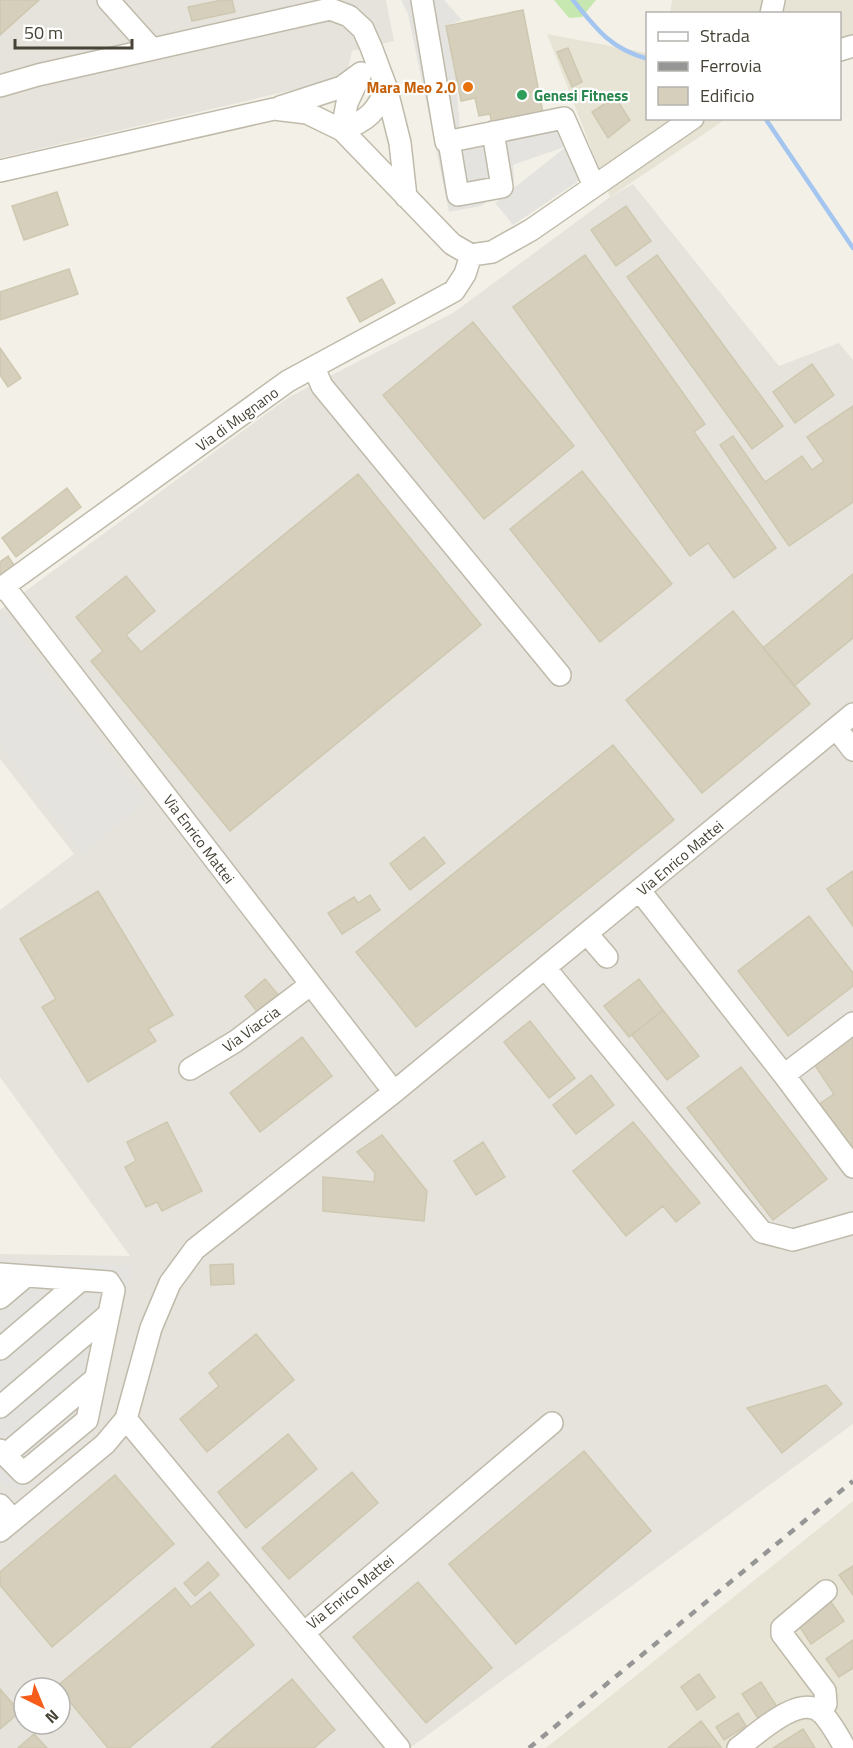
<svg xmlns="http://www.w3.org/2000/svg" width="853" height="1748" font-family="'Titillium Web',sans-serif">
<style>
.residential{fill:#e7e4d5}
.industrial{fill:#e5e3dc;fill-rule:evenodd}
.green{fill:#c6e7b0}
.parking{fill:#e4e3df}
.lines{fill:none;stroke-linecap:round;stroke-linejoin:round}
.stream{stroke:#a4c5ef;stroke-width:4.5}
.building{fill:#d5cfbc;stroke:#cfc8b0;stroke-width:1.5}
.minor-casing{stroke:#bfbaaa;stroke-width:24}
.minor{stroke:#fff;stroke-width:21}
.rail{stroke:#969696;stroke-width:4.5;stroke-dasharray:8 8;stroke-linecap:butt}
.food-dot{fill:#e8710a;stroke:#fff;stroke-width:2}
.leisure-dot{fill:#2e9e5b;stroke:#fff;stroke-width:2}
.labels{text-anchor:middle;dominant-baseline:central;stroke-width:4.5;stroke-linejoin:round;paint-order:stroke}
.food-label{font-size:15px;font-weight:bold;fill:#c56008;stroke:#fff;text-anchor:end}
.leisure-label{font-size:15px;font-weight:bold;fill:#27864d;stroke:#fff;text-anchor:start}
.street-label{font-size:15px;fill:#464236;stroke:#fff}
</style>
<rect width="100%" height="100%" fill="#f3f1e7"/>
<path class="residential" d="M672 0H853V57L840 60V14H670Z
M547 34 647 53 648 118 726 119 610 197Z
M853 1501V1748H546Z"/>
<path class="industrial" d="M0 0H386L394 41 352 51 348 70 332 81 0 158Z
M633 184 779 366 839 343 853 360V1424L410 1748H0V1254L130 1256 0 1077V910L74 854 0 759V610L289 397 453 313 610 197ZM24 1688H60V1724H24Z"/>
<path class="green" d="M554 0H596L582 17 569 18Z"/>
<path class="parking" d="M401 0H444L462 20 446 26 456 76 460 130 571 108 595 170 513 225 495 203 567 146 513 165 514 181 481 206 449 212 408 14Z
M2 614 146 801 82 854 0 744V616Z
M0 1260 133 1266 92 1428 22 1489 5 1486 0 1480Z"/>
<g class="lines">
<path class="stream" d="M573 0C596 29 611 49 648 59
M765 118 853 248"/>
</g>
<path class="building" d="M0 0H39L0 35Z
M222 0H232L235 12 192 21 188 7Z
M523 10 543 113 492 124 490 114 479 116 475 98 461 101 446 26Z
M568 48 582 82 572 87 557 52Z
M615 97 630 120 608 138 592 112Z
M57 192 68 225 24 240 12 206Z
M626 206 651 241 616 266 591 230Z
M585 255 705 424 694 432 776 548 734 578 708 543 690 556 513 307Z
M657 255 783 426 752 449 627 277Z
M69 269 78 294 0 320V292Z
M382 279 395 303 360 322 347 298Z
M473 322 574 446 484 519 383 395Z
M0 348 21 378 8 387 0 375Z
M812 364 834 395 795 423 773 392Z
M853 406V502L789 546 720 445 733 436 765 482 802 456 812 470 824 461 807 437Z
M582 471 672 584 600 642 510 529Z
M358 474 481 625 230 831 91 661 103 651 76 617 126 576 155 611 126 635 141 652Z
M67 488 81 507 16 557 2 538Z
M8 556 18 572 0 583V562Z
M853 574V638L794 686 763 648Z
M733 611 810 704 702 793 626 700Z
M613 745 674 820 416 1027 356 952Z
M424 837 445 863 410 890 390 864Z
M853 871V926L827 889Z
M98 891 173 1015 148 1029 156 1041 88 1082 42 1007 56 999 20 939Z
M370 895 380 910 342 934 328 913 354 897 358 903Z
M809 916 853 973V986L788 1036 738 971Z
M265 979 280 997 259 1014 245 996Z
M639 979 663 1010 629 1037 604 1006Z
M663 1010 699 1056 667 1080 632 1035Z
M530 1021 575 1078 549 1098 504 1042Z
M853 1029V1158L818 1105 834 1094 810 1058Z
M302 1037 332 1076 260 1132 230 1093Z
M741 1067 827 1179 773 1220 687 1108Z
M591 1075 614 1105 576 1134 553 1105Z
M167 1122 202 1191 162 1211 157 1202 146 1207 125 1167 136 1161 127 1142Z
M633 1122 700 1203 676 1222 663 1206 626 1236 573 1171Z
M382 1135 427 1191 424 1221 323 1211V1177L374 1182 375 1173 357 1152Z
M483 1142 505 1177 476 1195 454 1161Z
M233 1264 234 1284 211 1285 210 1265Z
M256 1334 294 1380 207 1452 180 1419 219 1386 209 1373Z
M826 1385 842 1404 782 1453 747 1408Z
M288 1434 317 1469 246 1528 218 1492Z
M584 1451 651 1531 516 1644 449 1564Z
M352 1472 378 1503 289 1579 262 1548Z
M115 1475 174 1544 52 1647 0 1585V1572Z
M208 1562 219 1575 195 1596 184 1583Z
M853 1566V1595L839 1575Z
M418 1582 492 1668 426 1723 353 1637Z
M175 1588 191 1607 210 1592 254 1645 129 1748H108L57 1686Z
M829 1599 844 1621 811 1644 796 1621Z
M853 1640V1668L839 1677 826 1659Z
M699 1674 715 1697 697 1710 681 1687Z
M292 1679 335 1730 314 1748H211Z
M761 1682 779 1710 760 1721 742 1694Z
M0 1689 20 1712 0 1729Z
M738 1713 746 1726 724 1740 716 1727Z
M701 1721 721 1747 668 1748Z
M803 1729 815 1748H773Z
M34 1734 47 1748H18Z"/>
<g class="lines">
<g class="minor-casing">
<path id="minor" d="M108 0 152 49
M422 0 446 142 564 118 594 186
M771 14 774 0
M840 50 853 46
M361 73 347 103 342 130C367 121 378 111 386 87
M0 86 38 75 330 9 349 16 363 29 371 47 386 87 400 143 406 197
M280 107 342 87 361 73
M449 141 458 195 502 187 493 132
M0 171 274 109 307 113 342 130 452 244 471 255 492 252 531 230 693 118
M314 368 322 386 560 675
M4 586 394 1092
M0 589 288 381 454 291 465 274 471 255
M836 728 853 750
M640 891 784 1075
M588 935 607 957
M546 969 762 1232 793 1240 853 1223
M853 1023 784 1075 853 1167
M190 1069 236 1041 310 985
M0 1274 109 1282 114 1290 87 1420 23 1473 0 1450
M0 1298 26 1276
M0 1349 81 1280
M0 1407 109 1314
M126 1419 399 1748
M5 1455 96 1378
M0 1505 13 1520
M0 1531 105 1444 126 1419 151 1328 170 1283 195 1249 394 1092 853 714
M305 1632 552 1423
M820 1712 826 1704 825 1691 782 1634V1628L826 1591
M738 1748C756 1735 800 1692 822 1713 831 1723 839 1737 845 1748"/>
</g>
<use href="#minor" class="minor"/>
<path class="rail" d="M529 1748 853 1481"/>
</g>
<circle class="food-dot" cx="468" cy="87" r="6"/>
<circle class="leisure-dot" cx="522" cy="95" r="6"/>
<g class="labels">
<g class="food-label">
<text x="456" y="87">Mara Meo 2.0</text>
</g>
<g class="leisure-label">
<text x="534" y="95">Genesi Fitness</text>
</g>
<g class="street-label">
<text transform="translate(237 419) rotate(-36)">Via di Mugnano</text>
<text transform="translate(199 839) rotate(53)">Via Enrico Mattei</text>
<text transform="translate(680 858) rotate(-40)">Via Enrico Mattei</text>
<text transform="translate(251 1029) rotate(-36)">Via Viaccia</text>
<text transform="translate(350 1592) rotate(-39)">Via Enrico Mattei</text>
</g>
</g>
<rect x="646" y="12" width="195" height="108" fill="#ffffff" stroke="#b5b3af" stroke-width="1.5"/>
<rect x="658" y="32" width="30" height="9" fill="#ffffff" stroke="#b5b3af" stroke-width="1.5"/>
<text x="700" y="42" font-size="18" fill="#464236">Strada</text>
<rect x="658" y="62" width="30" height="9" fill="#969696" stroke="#b5b3af" stroke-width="1.5"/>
<text x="700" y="72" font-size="18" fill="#464236">Ferrovia</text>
<rect x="658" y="87" width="30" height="18" fill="#d5cfbc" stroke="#b5b3af" stroke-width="1.5"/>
<text x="700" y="102" font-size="18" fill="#464236">Edificio</text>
<g transform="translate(42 1706) rotate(137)"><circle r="28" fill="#ffffff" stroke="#b5b3af" stroke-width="1.5"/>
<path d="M0-4.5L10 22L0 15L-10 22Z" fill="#f65d1b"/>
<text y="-9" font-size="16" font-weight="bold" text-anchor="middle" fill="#464236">N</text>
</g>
<path d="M15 39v9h117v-9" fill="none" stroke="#464236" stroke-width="3"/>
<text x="24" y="39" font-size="18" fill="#464236" stroke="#ffffff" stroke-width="4.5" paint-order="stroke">50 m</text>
</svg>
